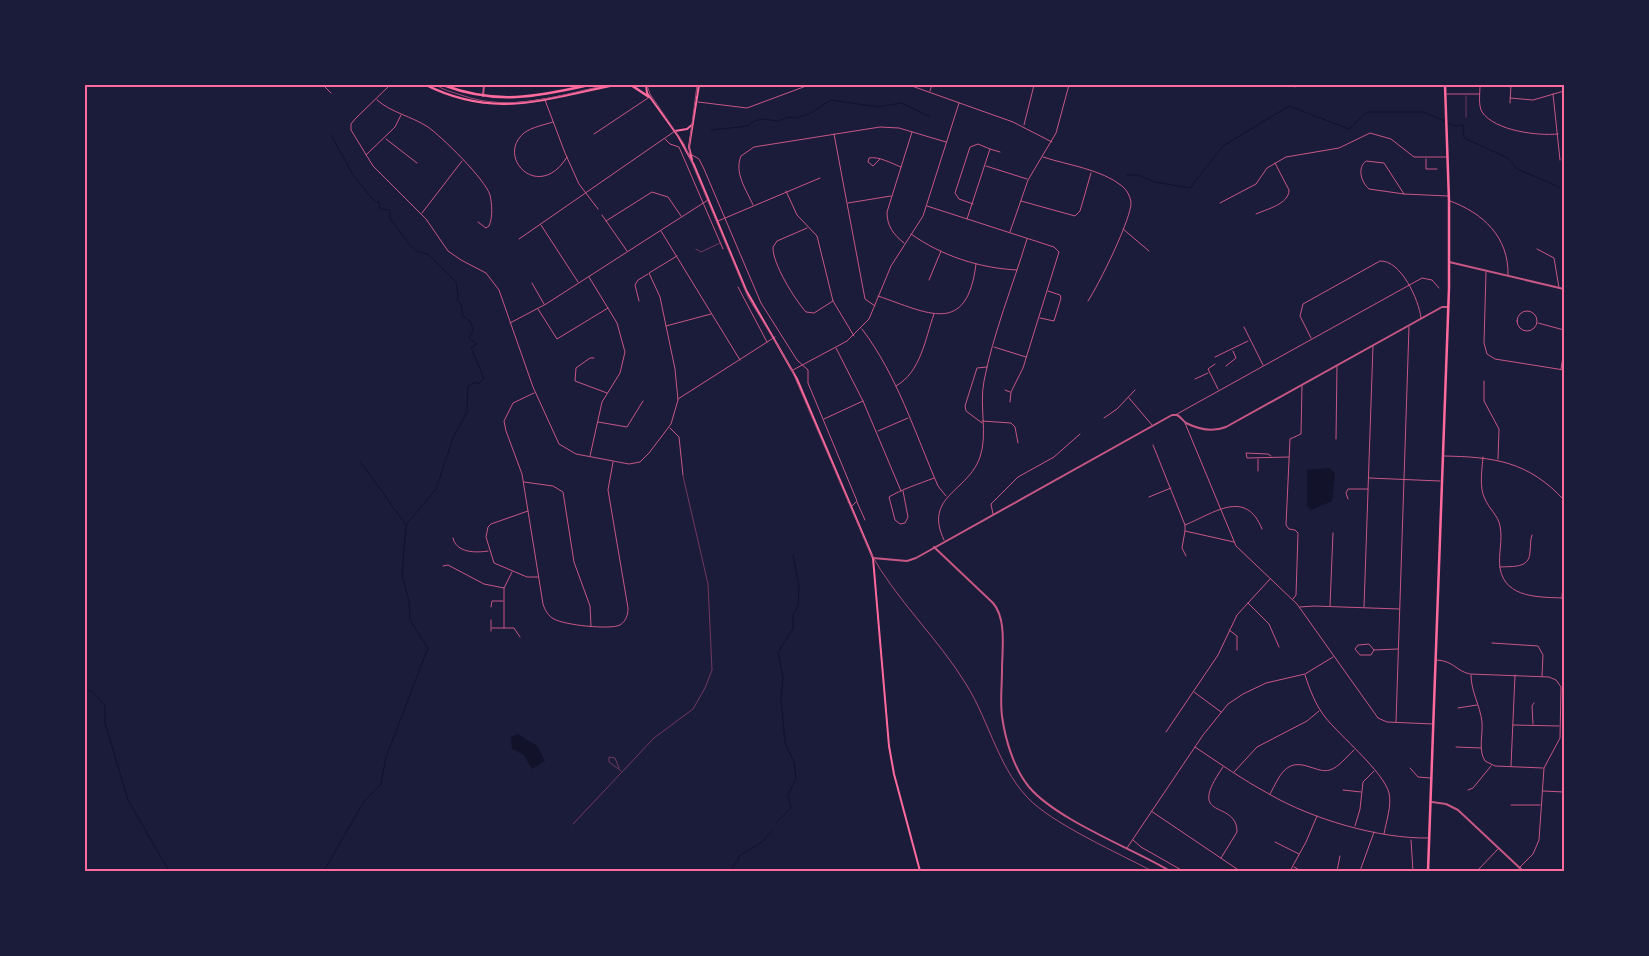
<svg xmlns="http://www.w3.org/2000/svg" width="1649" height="956" font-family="'Alegreya Sans',sans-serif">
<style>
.water{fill:#12122b}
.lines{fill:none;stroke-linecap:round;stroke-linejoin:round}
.stream{stroke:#12122b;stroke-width:1}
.service{stroke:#c65784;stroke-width:0.5}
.minor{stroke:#c65784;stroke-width:1}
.tertiary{stroke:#c65784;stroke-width:2}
.secondary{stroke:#ff6b9d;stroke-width:2}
.primary{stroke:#ff6b9d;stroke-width:2.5}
.trunk{stroke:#ff6b9d;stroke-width:2.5}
.tram{stroke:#a44b75;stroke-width:1}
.neatline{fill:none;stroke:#ff6b9d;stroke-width:2}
</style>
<rect width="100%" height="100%" fill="#1b1b3a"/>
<path class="water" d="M1329 468 1335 473 1332 501 1311 510 1307 506V470Z
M518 734 537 746 545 761 532 769 524 755 512 749 511 737Z"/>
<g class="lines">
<path class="stream" d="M1194 85 1199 87
M711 130 748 126 754 121 763 119 778 121 789 117 796 118 809 114 831 100 878 107 901 103 929 116
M1127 175H1138L1155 182 1190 188 1223 146 1289 106 1349 129 1367 112H1424L1455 126 1463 125 1464 138 1508 158 1517 169 1559 187
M360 461 406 525
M85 689 93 692 105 706V723L128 800 169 871
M776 823 791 808 788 796 796 778 794 762 785 743 781 698 783 677 778 652 793 629V615L798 606 799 586 793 555
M324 871 363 803 381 784 386 757 428 648 410 620 409 601 402 575 406 525 436 489 453 438 467 412 468 386 475 382 479 384 484 378 471 348 477 344 469 338 473 330 471 322 463 316 461 304 457 301 458 295 456 282 429 255 415 250 408 243 390 218V210L380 209 379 202H375L353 175 331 135
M730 871 738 860 739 856 762 842 772 831"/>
<path class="service" d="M1466 117V96
M696 249 701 252 720 243
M619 768 615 758 609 757V762L621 771
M573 824 654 738 693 709 705 688 712 670 708 584 683 476"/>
<path class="minor" d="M323 85 331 93
M390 85 355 119 351 124V130L373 166 426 219 448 251 461 260 486 273 499 290 533 387 559 444 576 454 629 464 640 462 649 453 671 424 678 400 675 369 660 297 649 273 677 256
M909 85 1013 122 1052 142
M1295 85V87
M1480 85C1480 93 1478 105 1482 112 1495 131 1538 136 1558 134
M930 91 932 85
M1447 94H1479
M1553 94 1560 160
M1510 98 1533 100 1564 91
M377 100C392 113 411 116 428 127 442 137 485 179 490 195 492 204 493 217 489 226L486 228 478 222
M545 100 565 153 579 184 598 209
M698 102 747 108 809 85
M1510 103 1511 85
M553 122C544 125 532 127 524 133 495 157 539 203 567 157
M1024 125 1034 85
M594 134 648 98
M834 134 865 299 875 306
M386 139 417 163
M665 139 670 144 679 147 723 249
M366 155 395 127 401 115
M692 155 699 159 704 169 761 303 797 360 808 370V383L857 501 852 506
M1043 157C1067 165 1101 169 1122 186 1127 190 1130 196 1131 202 1132 218 1098 286 1088 301
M880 159 873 166 868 162 869 158C878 156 891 163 901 167
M1426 159V169H1437
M986 166 1027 179
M786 191 797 215 817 236 833 301 854 336
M1404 194 1384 163 1366 161C1357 168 1361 182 1369 189L1404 194 1448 196
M1021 201 1075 216 1080 211 1091 173
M1450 201C1483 213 1509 237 1508 275
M848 203 891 196
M1220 203 1256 184 1267 168 1286 157 1339 148 1370 133 1391 139 1414 157H1446
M973 204 959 199 955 193 970 147 978 144 990 149
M753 205C746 189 734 173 741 156L754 147 880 127 899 128 946 142
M927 206 1054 247 1059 252 1023 368 1011 392 1010 402
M422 213 462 161
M1256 214C1267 209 1289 204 1289 190L1275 163
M602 215 627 251
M967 219 990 149 1000 152
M606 221 652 192 668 197 681 216
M718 221 820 178
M541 225 578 282
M807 228 777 241 773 247C772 263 795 300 806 312L814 313 833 301
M1123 229 1149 251
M661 231 740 360
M1010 232 1028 180 1056 133 1069 85
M911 234C942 256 979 268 1017 270
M519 239 675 131
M904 243C893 234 887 226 887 212L912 132
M1537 249 1554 258 1559 288
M1486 272 1484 343 1487 354 1495 359 1564 370
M589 277 617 323 625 352 620 373 602 402 590 456
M929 280 941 251
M532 283 544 304
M738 287 767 342
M878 296C928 313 967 337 976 264
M639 301 635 285 638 280 648 274
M538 309 557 339 608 308
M1517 321a10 10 0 1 1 20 0a10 10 0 1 1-20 0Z
M1040 318 1054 321 1061 298 1060 295 1048 291
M510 323 546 304 708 200
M1538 323 1564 330
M666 326 711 314
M1244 327 1263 365
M862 329C897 375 915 433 938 486L946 496
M1311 338 1300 316 1303 304 1380 261C1401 260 1419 300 1421 318
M994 347 1026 357
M836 348 863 401 901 491
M1215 357 1248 341
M594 358H590L576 368 575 381 607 393
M1215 364 1208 369 1218 389
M1226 366 1236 358 1233 351
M1561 369 1564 351
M793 370 847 341 869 319 891 266 923 216 959 103
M1195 379 1208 373
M1484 381V401L1499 429 1498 459
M896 386C921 372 925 339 934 314
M1005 390 1010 392
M534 393 513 403 504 421 506 431 522 474 543 604C545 610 548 616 554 619 564 625 610 630 620 625 626 621 628 615 628 608L608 490 613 462
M1129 398 1152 425
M678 399 775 337
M1177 414 1422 278 1432 280 1439 288
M1104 418 1117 409 1135 390
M824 419 863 401
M982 421 1011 423 1015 427 1018 443
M598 422 627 427 643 401
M982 423 966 411 965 406 977 368 987 367
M1185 423 1236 546 1297 604 1378 718 1387 722 1433 724
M670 428 679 437 683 475
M878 431 908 418
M1336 439 1337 366
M1153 445 1185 525
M1271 456 1268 454 1246 453 1247 458 1289 457
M1444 456C1494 457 1528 461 1564 500
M1483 457C1482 470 1479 488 1485 499 1489 509 1498 515 1500 526 1503 540 1498 554 1500 568 1505 599 1541 597 1564 598
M1258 471V459
M1369 478 1440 481
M524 482 553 486 563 492 574 562 590 606 591 626
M903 491 908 517 905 523 900 524 895 520 889 497C902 489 919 484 934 478
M1149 497 1171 488
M1348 499 1346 493 1348 489H1368
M857 502 865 520
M528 511 491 524 488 527 486 537 494 563 527 577H538
M993 514 991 504 1018 477 1054 457 1080 434
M1185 531 1182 548 1186 556
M453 538C456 553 476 553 488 551
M944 540C923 496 968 492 980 457 988 434 979 406 984 381 993 334 1013 285 1027 239
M1234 542 1185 531V525C1214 513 1246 488 1262 529
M443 566 448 565 484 584 504 588
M1500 567C1513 566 1530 569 1530 551 1531 545 1530 540 1532 535
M1562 598 1564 567
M1293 599 1296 595 1298 533 1295 530 1289 529 1286 525 1290 439 1301 434 1302 386
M1248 603 1269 624 1279 647
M1330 606 1333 533
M491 607 492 601H503
M1300 607 1314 606 1399 609
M1364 607 1373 346
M492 628H514L520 637
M504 628V588L512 572
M1229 630 1237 636V650
M491 631V620
M1492 643 1538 646 1543 655 1542 676
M1374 650 1371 655H1360L1355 649 1358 645 1369 644 1374 650 1398 649
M1437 660C1454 661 1456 671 1470 674L1549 677 1556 680 1561 687 1560 738 1544 768 1539 840 1533 854 1520 867
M1305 675C1310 690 1315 704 1325 717 1340 736 1383 771 1389 793 1392 805 1386 822 1384 834
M1471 675C1471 692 1480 705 1482 722 1483 735 1478 750 1485 761L1495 766 1543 768
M1194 692 1221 712
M1458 708 1477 705
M1396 722 1409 327
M1533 724 1532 706 1534 703
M1513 725 1559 726
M1166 732 1218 655 1237 615 1270 579
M1195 747C1219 763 1243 780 1269 794 1312 819 1379 839 1429 838
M1456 747 1481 748
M1511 766 1515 675
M1410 768 1418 777 1430 778
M1234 772 1257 747 1307 721 1319 711
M1343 790 1361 792
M1468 790 1473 788 1491 766
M1543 791 1564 792
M1270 794C1280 776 1285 758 1310 767 1317 769 1323 772 1330 770 1339 767 1347 756 1354 750
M1511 805H1540
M1151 811 1240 871
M1355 826 1360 809 1363 782 1374 771
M1133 840 1141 847 1183 871
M1411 840 1413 871
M1275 842 1299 854
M1127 848 1203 735 1228 704 1243 694 1266 683 1305 674 1333 657
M1221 858 1237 832C1237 798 1184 823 1223 767
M1294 867 1301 871
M1290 871 1306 842 1317 816
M1337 871 1340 856
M1360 871 1374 832
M1477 871 1498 849"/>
<path class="tertiary" d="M483 96 484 85
M1449 262 1564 289
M934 547 993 603C1007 619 1002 650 1002 670 1002 685 1000 701 1002 716 1005 739 1014 769 1029 787 1057 820 1131 848 1170 871
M873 558 907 561 916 558 1172 415H1177C1181 417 1183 421 1186 423 1198 429 1213 432 1226 427L1442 307H1448
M1432 802 1446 804 1458 810 1523 871"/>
<path class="secondary" d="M646 85 647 93 678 136 694 165 746 290 797 379 873 558 889 746 894 774 920 871
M675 131 687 129 693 124
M692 160 689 147 699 85"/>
<path class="primary" d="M1428 871 1449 288V201L1445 85"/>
<path class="trunk" d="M426 85C494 119 544 99 614 85
M443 85C496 105 536 97 589 85
M631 85 649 97"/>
<path class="tram" d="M436 85C443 90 452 92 461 95 512 113 557 95 608 85
M647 85 650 94 684 144 748 297 790 366 870 552C896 600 938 638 966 684 990 722 999 772 1033 803 1062 828 1116 852 1152 871
M690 154 689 147 697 85"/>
</g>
<rect width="1649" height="956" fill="none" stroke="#1b1b3a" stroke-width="172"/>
<rect x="86" y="86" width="1477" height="784" class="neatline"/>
</svg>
